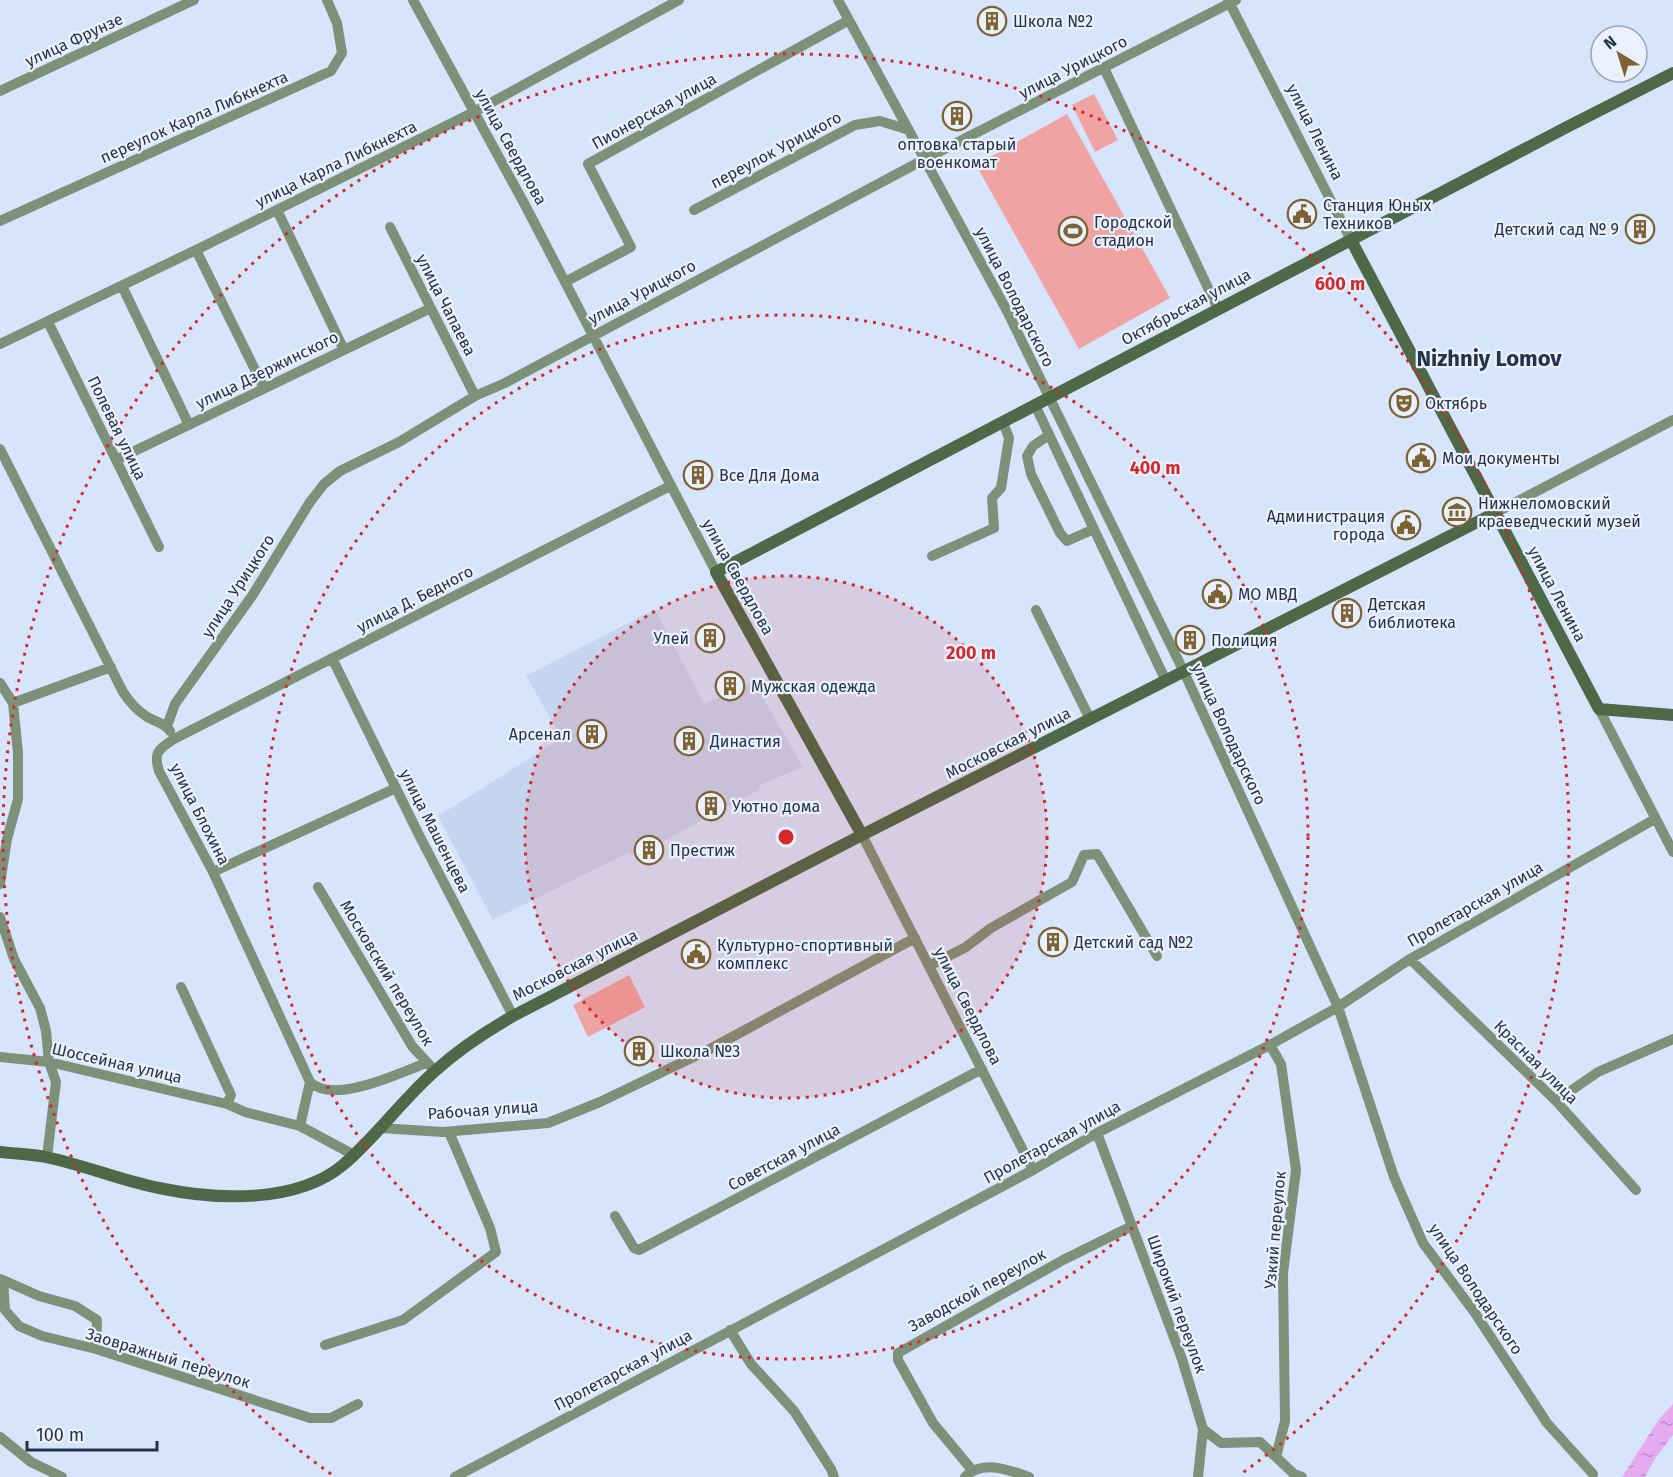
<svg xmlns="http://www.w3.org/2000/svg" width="1673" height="1477" font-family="'Fira Sans',sans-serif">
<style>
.built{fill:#c5d5f0}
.pitch{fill:#efa3a2}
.water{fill:url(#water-ripples)}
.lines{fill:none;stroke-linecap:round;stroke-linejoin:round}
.street{stroke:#7d9179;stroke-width:10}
.secondary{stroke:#4d6947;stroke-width:12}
.ring{fill:none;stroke:#d62828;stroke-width:3;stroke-dasharray:3 6}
.labels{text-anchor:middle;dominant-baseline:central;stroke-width:4.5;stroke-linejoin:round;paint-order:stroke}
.poi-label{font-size:16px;fill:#25334a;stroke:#eaf1fd;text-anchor:start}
.street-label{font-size:16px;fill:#25334a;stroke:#eaf1fd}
.district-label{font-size:22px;font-weight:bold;fill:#25334a;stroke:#eaf1fd}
.centre{fill:#d62828;stroke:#eaf1fd;stroke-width:3}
.ring-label{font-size:18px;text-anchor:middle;font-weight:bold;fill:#d62828;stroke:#eaf1fd;stroke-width:4.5;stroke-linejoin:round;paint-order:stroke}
</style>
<defs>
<pattern id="water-ripples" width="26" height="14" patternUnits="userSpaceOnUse" patternTransform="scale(1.5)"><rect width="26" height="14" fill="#e5abf1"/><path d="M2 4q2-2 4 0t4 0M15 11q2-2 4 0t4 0" fill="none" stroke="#b98cc5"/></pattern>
</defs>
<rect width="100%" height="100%" fill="#d6e4fc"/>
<path class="built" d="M655 609 704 704 754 682 803 767 761 784 758 790 634 857 630 852 493 920 438 816 562 738 526 676Z"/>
<path class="pitch" d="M1094 94 1118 140 1095 152 1072 105Z
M1067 114 1170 298 1079 349 976 165Z
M629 975 645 1007 588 1037 573 1005Z"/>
<path class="water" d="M1673 1404V1435L1654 1460 1645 1477H1622L1659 1419Z"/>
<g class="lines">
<path class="street" d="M413 0 525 205 716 572
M838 0 1006 309 1184 672 1338 1007 1394 1177 1423 1243 1475 1313 1547 1423 1593 1474
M1228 0 1351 240
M1104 68 1218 309
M0 91 194 0
M277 210 344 350
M694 210 855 125 880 121 909 130
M0 221 331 71 342 53 337 23 327 0
M390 227 475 396
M196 250 264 388
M565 282 631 247 588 164 849 20
M122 286 189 425
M48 322 159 547
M0 344 196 250 474 112 679 0
M1035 405 1166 681
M1049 435 1033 446 1027 456 1031 474 1060 533 1067 541 1094 529
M0 449 123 692C129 701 136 710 146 716 154 722 164 722 170 731
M116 460 431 308
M1495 513 1673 420
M932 556 994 528 992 498 1001 488 1009 438 1003 422
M1036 610 1090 719
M332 658 419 835 513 1016
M0 683 13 703
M1599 709 1673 852
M167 726 175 704 252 596 310 502 324 484 340 471 399 442 475 396 505 383 925 159 1236 0
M862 835 1033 1170
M213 872 396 788
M0 884 7 839 18 799V753L13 703 111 667
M318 887 412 1046 435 1071
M0 917 14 959 40 1008 46 1031 49 1062 56 1082 47 1157
M1410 959 1556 1101 1636 1190
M929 966 966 947 991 928 1072 882 1084 855 1097 854 1157 956
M181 987 231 1095 227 1104
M1270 1045 1281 1064 1296 1170 1283 1273 1285 1421 1276 1457
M0 1057 49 1062 227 1104 245 1112 300 1126 354 1155
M310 1082C334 1105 399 1073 426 1063
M1556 1101 1598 1072 1673 1039
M300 1126 310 1082 213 872 159 771C153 752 159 749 174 739L670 486
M380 1128 443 1132 548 1123 600 1102 708 1050 915 938
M1097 1133 1182 1359 1203 1429 1221 1443 1260 1442 1294 1474 1302 1477
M615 1216 634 1248 639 1250 982 1069
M0 1279 3 1280 5 1310 19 1326 42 1336 96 1349 310 1418H331L358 1404
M3 1280 39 1296 75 1306 97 1320 96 1349
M730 1330 751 1364 794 1411 831 1469 834 1477
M325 1345 403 1320 496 1252 490 1228 449 1132
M0 1437 31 1462 62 1477
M972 1470 933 1423 898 1360V1353L1063 1260 1132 1226
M455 1477 1033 1170 1097 1133 1270 1045 1338 1007 1410 959 1655 819
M965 1477C982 1459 1009 1470 1029 1477
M1198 1477 1203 1429"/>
<path class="secondary" d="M1351 240 1599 709 1673 715
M862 835 716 572 1565 128 1673 73
M0 1152C16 1154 34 1154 50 1158 87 1166 122 1181 159 1188 216 1200 296 1204 343 1165 376 1137 402 1100 435 1071 458 1050 485 1032 513 1016L862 835 1495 513"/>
</g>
<circle cx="786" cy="837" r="261" fill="#d62828" fill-opacity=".12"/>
<g class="ring">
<circle cx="786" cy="837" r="261"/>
<circle cx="786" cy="837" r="522"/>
<path d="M331 1474A783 783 0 1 1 1241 1474"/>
</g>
<defs>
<g id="building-ring" transform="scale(1.5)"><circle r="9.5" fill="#eaf1fd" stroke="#7d6334" stroke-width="1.5"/><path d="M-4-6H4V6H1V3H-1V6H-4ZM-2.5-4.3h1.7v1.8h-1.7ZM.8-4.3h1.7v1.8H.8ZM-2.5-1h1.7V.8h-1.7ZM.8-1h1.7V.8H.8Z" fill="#7d6334"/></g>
<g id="civic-ring" transform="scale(1.5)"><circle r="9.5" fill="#eaf1fd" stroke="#7d6334" stroke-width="1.5"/><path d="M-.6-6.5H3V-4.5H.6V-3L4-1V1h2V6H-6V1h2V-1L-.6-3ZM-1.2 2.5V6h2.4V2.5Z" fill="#7d6334"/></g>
<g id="stadium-ring" transform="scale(1.5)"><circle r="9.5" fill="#eaf1fd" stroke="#7d6334" stroke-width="1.5"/><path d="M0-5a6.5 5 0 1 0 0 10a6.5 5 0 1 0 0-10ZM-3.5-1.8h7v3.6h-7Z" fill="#7d6334"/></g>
<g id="theatre-ring" transform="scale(1.5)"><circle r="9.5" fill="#eaf1fd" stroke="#7d6334" stroke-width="1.5"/><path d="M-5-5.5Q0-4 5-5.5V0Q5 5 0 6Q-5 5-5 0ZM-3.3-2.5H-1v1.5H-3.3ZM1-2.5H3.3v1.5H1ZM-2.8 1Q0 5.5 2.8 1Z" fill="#7d6334"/></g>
<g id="museum-ring" transform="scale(1.5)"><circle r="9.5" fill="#eaf1fd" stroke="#7d6334" stroke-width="1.5"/><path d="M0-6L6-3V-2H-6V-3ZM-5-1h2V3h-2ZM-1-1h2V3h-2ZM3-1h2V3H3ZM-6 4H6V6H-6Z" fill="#7d6334"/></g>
</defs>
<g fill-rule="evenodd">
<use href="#building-ring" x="992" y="21"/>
<use href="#building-ring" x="957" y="116"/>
<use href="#civic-ring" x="1302" y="214"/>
<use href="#building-ring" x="1640" y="229"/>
<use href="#stadium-ring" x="1073" y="231"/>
<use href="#theatre-ring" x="1404" y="403"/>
<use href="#civic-ring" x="1421" y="458"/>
<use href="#building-ring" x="698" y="475"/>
<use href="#museum-ring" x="1457" y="512"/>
<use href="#civic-ring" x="1406" y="525"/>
<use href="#civic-ring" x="1217" y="594"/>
<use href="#building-ring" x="1347" y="613"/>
<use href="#building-ring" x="710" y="638"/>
<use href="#building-ring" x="1190" y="640"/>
<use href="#building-ring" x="730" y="686"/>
<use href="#building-ring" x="592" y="734"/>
<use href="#building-ring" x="689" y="741"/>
<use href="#building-ring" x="711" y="806"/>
<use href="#building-ring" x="649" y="850"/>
<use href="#building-ring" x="1053" y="942"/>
<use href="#civic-ring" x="696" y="954"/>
<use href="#building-ring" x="639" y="1051"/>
</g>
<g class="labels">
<g class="poi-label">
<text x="1013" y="21">Школа №2</text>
<text x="957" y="144" text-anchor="middle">оптовка старый<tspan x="957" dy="18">военкомат</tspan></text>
<text x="1323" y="205">Станция Юных<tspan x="1323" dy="18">Техников</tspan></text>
<text x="1094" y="222">Городской<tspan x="1094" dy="18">стадион</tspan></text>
<text x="1619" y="229" text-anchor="end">Детский сад № 9</text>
<text x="1425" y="403">Октябрь</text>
<text x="1442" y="458">Мои документы</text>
<text x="719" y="475">Все Для Дома</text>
<text x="1478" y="503">Нижнеломовский<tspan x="1478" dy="18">краеведческий музей</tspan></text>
<text x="1385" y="516" text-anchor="end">Администрация<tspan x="1385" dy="18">города</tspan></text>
<text x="1238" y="594">МО МВД</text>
<text x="1368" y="604">Детская<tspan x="1368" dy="18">библиотека</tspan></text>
<text x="689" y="638" text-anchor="end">Улей</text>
<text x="1211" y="640">Полиция</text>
<text x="751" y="686">Мужская одежда</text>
<text x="571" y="734" text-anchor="end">Арсенал</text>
<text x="710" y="741">Династия</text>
<text x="732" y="806">Уютно дома</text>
<text x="670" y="850">Престиж</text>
<text x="1074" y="942">Детский сад №2</text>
<text x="717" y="945">Культурно-спортивный<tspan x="717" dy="18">комплекс</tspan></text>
<text x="660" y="1051">Школа №3</text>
</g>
<g class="street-label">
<text transform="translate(74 40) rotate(-25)">улица Фрунзе</text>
<text transform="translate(1073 67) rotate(-27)">улица Урицкого</text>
<text transform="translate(654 111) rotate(-29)">Пионерская улица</text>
<text transform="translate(194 117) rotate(-24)">переулок Карла Либкнехта</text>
<text transform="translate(1315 132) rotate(63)">улица Ленина</text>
<text transform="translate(511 147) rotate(61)">улица Свердлова</text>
<text transform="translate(776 150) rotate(-28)">переулок Урицкого</text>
<text transform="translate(336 164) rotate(-26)">улица Карла Либкнехта</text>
<text transform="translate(642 292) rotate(-28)">улица Урицкого</text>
<text transform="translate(1015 297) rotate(63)">улица Володарского</text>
<text transform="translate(446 305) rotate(63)">улица Чапаева</text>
<text transform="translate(1186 307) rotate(-28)">Октябрьская улица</text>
<text transform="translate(267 370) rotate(-26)">улица Дзержинского</text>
<text transform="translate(117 428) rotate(64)">Полевая улица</text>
<text transform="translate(738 577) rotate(61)">улица Свердлова</text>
<text transform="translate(238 586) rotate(-57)">улица Урицкого</text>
<text transform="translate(1557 594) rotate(62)">улица Ленина</text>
<text transform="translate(415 599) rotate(-27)">улица Д. Бедного</text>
<text transform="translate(1229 734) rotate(65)">улица Володарского</text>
<text transform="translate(1008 743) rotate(-27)">Московская улица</text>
<text transform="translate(200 814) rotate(63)">улица Блохина</text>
<text transform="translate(435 831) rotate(63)">улица Машенцева</text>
<text transform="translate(1475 904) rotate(-30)">Пролетарская улица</text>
<text transform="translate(575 965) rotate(-27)">Московская улица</text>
<text transform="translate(387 973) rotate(59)">Московский переулок</text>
<text transform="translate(968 1006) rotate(63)">улица Свердлова</text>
<text transform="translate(1536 1062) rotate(45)">Красная улица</text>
<text transform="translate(117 1063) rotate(13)">Шоссейная улица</text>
<text transform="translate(483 1110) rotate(-4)">Рабочая улица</text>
<text transform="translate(1052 1142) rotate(-29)">Пролетарская улица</text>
<text transform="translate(784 1157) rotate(-28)">Советская улица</text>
<text transform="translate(1275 1230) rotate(-85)">Узкий переулок</text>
<text transform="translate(1476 1289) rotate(56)">улица Володарского</text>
<text transform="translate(977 1290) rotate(-29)">Заводской переулок</text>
<text transform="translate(1177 1304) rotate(70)">Широкий переулок</text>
<text transform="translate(168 1358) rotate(17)">Заовражный переулок</text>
<text transform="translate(623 1370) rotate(-28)">Пролетарская улица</text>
</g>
<g class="district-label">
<text x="1489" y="358">Nizhniy Lomov</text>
</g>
</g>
<circle cx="786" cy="837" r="9" class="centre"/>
<g class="ring-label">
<text x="1340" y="290">600 m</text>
<text x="1155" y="474">400 m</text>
<text x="971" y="659">200 m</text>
</g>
<g transform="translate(1619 54) rotate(322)"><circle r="28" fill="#eaf1fd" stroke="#9ba5b5" stroke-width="1.5"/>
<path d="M0-4.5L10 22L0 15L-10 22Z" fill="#7d6334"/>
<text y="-9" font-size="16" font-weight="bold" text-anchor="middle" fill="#25334a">N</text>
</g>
<path d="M27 1441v9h130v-9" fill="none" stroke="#25334a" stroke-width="3"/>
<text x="36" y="1441" font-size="18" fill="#25334a" stroke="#eaf1fd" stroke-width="4.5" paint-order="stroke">100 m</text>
</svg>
